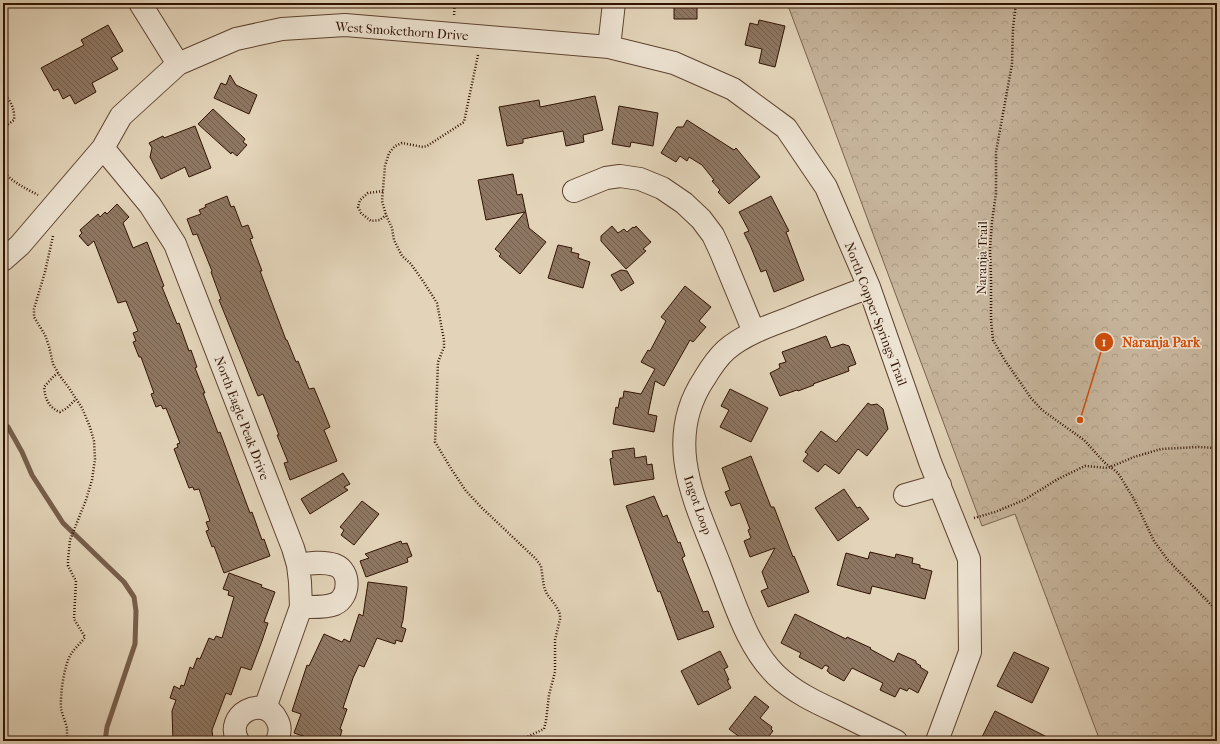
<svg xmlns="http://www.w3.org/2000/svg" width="1220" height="744" font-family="'IM FELL French Canon',serif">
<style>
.park{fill:url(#park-crowns);stroke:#7b634e}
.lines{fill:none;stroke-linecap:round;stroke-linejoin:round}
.stream{stroke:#775f4b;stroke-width:5}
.building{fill:url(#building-back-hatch);stroke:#311303}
.minor-casing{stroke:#5e4330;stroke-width:24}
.path{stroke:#311303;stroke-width:2.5;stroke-dasharray:1 2;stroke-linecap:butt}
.minor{stroke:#ede3d2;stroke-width:22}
.labels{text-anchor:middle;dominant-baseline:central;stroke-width:3;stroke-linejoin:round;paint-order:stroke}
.street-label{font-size:13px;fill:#311303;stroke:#ede3d2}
.leader{fill:none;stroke:#cd4e0b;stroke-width:1.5}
.callout-dot{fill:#cd4e0b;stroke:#ede3d2;stroke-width:1.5}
.mark-label{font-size:12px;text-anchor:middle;font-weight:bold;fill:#fff}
.callout-label{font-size:14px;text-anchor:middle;font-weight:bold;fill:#cd4e0b;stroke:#ede3d2;stroke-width:3;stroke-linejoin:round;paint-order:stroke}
</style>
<defs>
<pattern id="park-crowns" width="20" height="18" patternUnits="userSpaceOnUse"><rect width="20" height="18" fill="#c5b39a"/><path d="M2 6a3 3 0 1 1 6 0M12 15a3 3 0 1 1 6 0" fill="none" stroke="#aa9983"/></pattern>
<pattern id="building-back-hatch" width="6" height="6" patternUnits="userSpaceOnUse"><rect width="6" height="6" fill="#8e7762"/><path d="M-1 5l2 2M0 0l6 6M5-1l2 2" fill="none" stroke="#75604f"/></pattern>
</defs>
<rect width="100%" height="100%" fill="#e3d4b9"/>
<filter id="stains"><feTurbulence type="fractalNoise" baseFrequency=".005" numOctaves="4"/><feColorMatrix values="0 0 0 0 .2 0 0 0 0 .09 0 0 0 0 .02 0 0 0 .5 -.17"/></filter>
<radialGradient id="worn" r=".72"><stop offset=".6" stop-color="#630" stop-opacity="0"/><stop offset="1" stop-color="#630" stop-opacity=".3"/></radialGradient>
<path class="park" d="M787 3H1217V741H1100L1015 514 982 526Z"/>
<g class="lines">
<path class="stream" d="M3 424 8 427 22 452 32 475 63 523 124 582 134 597 136 611 135 644 107 727 105 741"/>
</g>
<path class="building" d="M674 3H697V19H674Z
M759 20 785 26 775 67 759 63 762 49 745 45 750 23 758 25Z
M108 25 123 51 111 58 118 69 92 83 96 92 75 104 70 95 63 99 58 89 54 91 41 68 84 45 81 40Z
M230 75 236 85 257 95 249 114 214 98 221 83 226 85Z
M595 96 603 130 583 135 584 142 566 146 563 131 523 139V143L507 146 499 107 539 100 540 107Z
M619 106 658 113 653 146 631 142 630 147 612 144Z
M213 109 245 139 243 142 247 145 237 156 232 152 231 154 198 124Z
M687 120 734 150 736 148 760 177 729 204 718 192 720 190 712 181 714 180 702 165 689 157 687 161 680 156 676 162 661 153 677 127H683Z
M195 126 211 168 189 177 185 167 161 179 150 157 152 148 149 143 163 136 164 138Z
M513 174 517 195 522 194 529 228 546 242 520 274 499 256 501 254 495 249 525 212 486 220 478 180Z
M227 196 231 207 234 206 242 227 248 225 253 238 250 239 262 271H260L286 340H287L296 362 298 361 309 389 314 388 330 427 324 430 337 461 290 480 284 463 288 462 277 435H279L263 394 258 396 219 300 221 299 211 272 212 271 197 234 193 235 187 219 201 214 199 210 206 207 205 205Z
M771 196 789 231 786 232 804 280 774 292 766 270 761 272 750 245 744 233 749 231 739 212Z
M117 204 129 217 123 223 133 248 147 242 164 286 162 287 177 324 179 323 189 351 191 350 197 367 195 368 205 393H203L218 433 220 432 250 513 252 512 262 540 264 539 270 556 224 573 214 546 212 547 206 531 209 530 206 522 210 521 199 489 194 490 193 487 189 488 174 449 178 447 177 444 180 443 166 408 163 409 161 405 156 407 151 394 154 393 141 357H139L133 342 136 341 133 333 138 331 126 301 118 303 94 241 88 246 79 236 82 233 80 230 98 214 100 217 105 212 107 214Z
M612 226 618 233 624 229 627 232 633 227 634 228 636 226 651 242 643 249 646 251 626 269 601 241V236Z
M558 245 572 248 571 252 579 254 578 258 590 262 583 288 548 278Z
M621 270 627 271 634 283 621 291 611 275Z
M685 286 711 307 699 321 706 327 693 342 690 340 664 386 655 381 648 414 657 416 654 432 613 424 616 407 618 408 620 398H623L624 391 641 394 655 369 641 362 648 350 650 351 666 321 661 317Z
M826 336 831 348 843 344 849 346 856 364 848 367 849 371 813 384 814 385 798 391 797 390 780 396 770 373 780 368 779 364 786 362 782 352Z
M730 389 768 408 751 442 720 427 729 410 721 406Z
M868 403 871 405 877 404 883 409 888 429 867 456 858 449 839 474 825 464 818 472 803 461 808 454 805 452 821 431 836 442Z
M634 448 635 458 646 456 647 465 652 464 654 479 614 485 610 459 613 458 612 451Z
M751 456 771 507H774L793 557 794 556 809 592 768 607 761 591 768 588 762 572 775 548 750 557 744 541 751 538 748 530 750 529 740 503 731 506 725 492 730 490 722 468Z
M343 473 350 484 344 487 348 490 310 514 301 499Z
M844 489 857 508 860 507 869 519 838 541 815 508Z
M654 496 663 517 667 515 678 543 680 542 685 556 682 558 703 612 708 611 714 627 678 640 660 591 658 592 626 506Z
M362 501 379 514 354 545 341 535 344 530 340 527Z
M401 541 402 544 407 543 412 556 407 558 408 562 366 577 360 561 369 558 365 554Z
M870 552 895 558 896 554 913 558 912 563 920 565V568L932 571 925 599 872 586 870 594 837 585 846 553 868 559Z
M229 573 262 585 261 587 275 592 264 622 268 623 262 641 251 670 241 667 231 695 226 693 212 730 213 739 173 741 172 711 176 700 170 698 174 686 180 689 181 685 184 686 190 667 193 669 197 658 200 659 209 638 214 640 216 636 222 638 234 597 228 595 229 591 223 589Z
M368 582 407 587 403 620 401 627 406 629 402 642 396 640 395 644 377 638 364 667 359 665 353 678 343 708 347 709 340 729 342 730 339 741H308L309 738 294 733 301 714 292 711 307 665 309 666 324 634 342 642 344 639 350 642 359 614 363 616Z
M795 614 846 639 847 637 871 648 870 649 894 662 898 653 916 661V663L921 666 920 667 928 672 918 693 909 688 907 691 900 688 895 697 880 690 883 683 852 668 844 681 829 673V672L827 671 829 667 825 665 822 669 799 657 801 653 781 643Z
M720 651 728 667 724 669 729 680H727L731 688 698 705 681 671Z
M1014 652 1049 668 1032 703 997 686Z
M755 696 769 707 760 718 772 727 771 729 773 731 765 741H745L729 729Z
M995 711 1055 741H980Z"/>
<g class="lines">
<g class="minor-casing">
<path id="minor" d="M140 3 178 64
M609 47 614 3
M103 148 150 205 175 244 293 548 298 565 300 582 301 607 265 708
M574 191 606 178 620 176 640 179 662 188 684 203 701 219 713 235 720 250 754 332
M3 260 20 245 103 148 121 116 178 64 236 39 282 29 345 25 609 47 674 63 733 89 786 128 826 187 869 287 930 462 969 559 970 652 937 741
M869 287C843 297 816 307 790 318 768 326 743 335 726 350 717 358 710 369 704 379 661 444 698 507 722 571 736 607 748 647 776 675 794 692 815 702 837 712 857 722 876 731 896 741
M905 495 940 485
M298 565C310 563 323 561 335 565 351 571 350 597 335 604 325 608 312 607 301 607
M238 741C223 715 264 693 277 720 281 727 280 734 277 741"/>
</g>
<path class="path" d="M1016 3 1013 28 1012 64 996 152V193L992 222 990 249 991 278V320L993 340 1004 359 1031 398 1042 410 1084 440 1104 462 1118 473 1134 499 1154 541 1167 559 1217 611
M454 15 455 3
M478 55 464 122 427 146 423 147 402 143 395 146 389 153 385 166 382 201 386 215 392 228 394 240 402 256 411 264 423 281 437 303 444 340V347L438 362 435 442 452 470 466 491 482 508 536 559 541 566 544 587 547 594 556 606 560 614V619L555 640V672L549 695 546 721 544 729 518 741
M3 94C11 100 15 110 14 120L3 128
M3 171C12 182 25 188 38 195
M383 191 368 193 360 200 358 207 361 213 371 221 380 220 386 215
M53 236 45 272 34 309V317L45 335 49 346 53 364 60 376 69 388 82 408 90 427 94 441 95 459 92 480 86 500 70 540 68 560V566L76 581 74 619 85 637C81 643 75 648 71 654 64 665 60 695 61 708 62 715 66 722 67 729 67 733 67 737 67 741
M58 373 54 376 44 387C45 399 49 408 60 412L67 408 76 399
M974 518 995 512 1024 500 1058 479 1085 466 1108 468 1134 457 1161 449 1199 447 1217 448"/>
<use href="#minor" class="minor"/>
</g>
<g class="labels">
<g class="street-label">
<text transform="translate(402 31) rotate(4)">West Smokethorn Drive</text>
<text transform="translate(982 258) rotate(-89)">Naranja Trail</text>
<text transform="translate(876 314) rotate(69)">North Copper Springs Trail</text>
<text transform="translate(242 418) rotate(69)">North Eagle Peak Drive</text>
<text transform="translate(698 505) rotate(71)">Ingot Loop</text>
</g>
</g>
<path class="leader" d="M1080 420L1104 342"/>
<g class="callout-dot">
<circle cx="1080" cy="420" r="4"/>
<circle cx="1104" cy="342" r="10"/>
</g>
<g class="mark-label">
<text x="1104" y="346">1</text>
</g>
<g class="callout-label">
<text x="1161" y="347">Naranja Park</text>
</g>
<rect width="1220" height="744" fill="none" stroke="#e3d4b9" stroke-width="16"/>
<rect x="4" y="4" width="1212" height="736" fill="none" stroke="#311303" stroke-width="2"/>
<rect x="8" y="8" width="1204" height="728" fill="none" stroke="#311303"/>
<rect width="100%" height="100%" filter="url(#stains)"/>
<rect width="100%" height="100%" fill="url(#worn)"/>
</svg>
